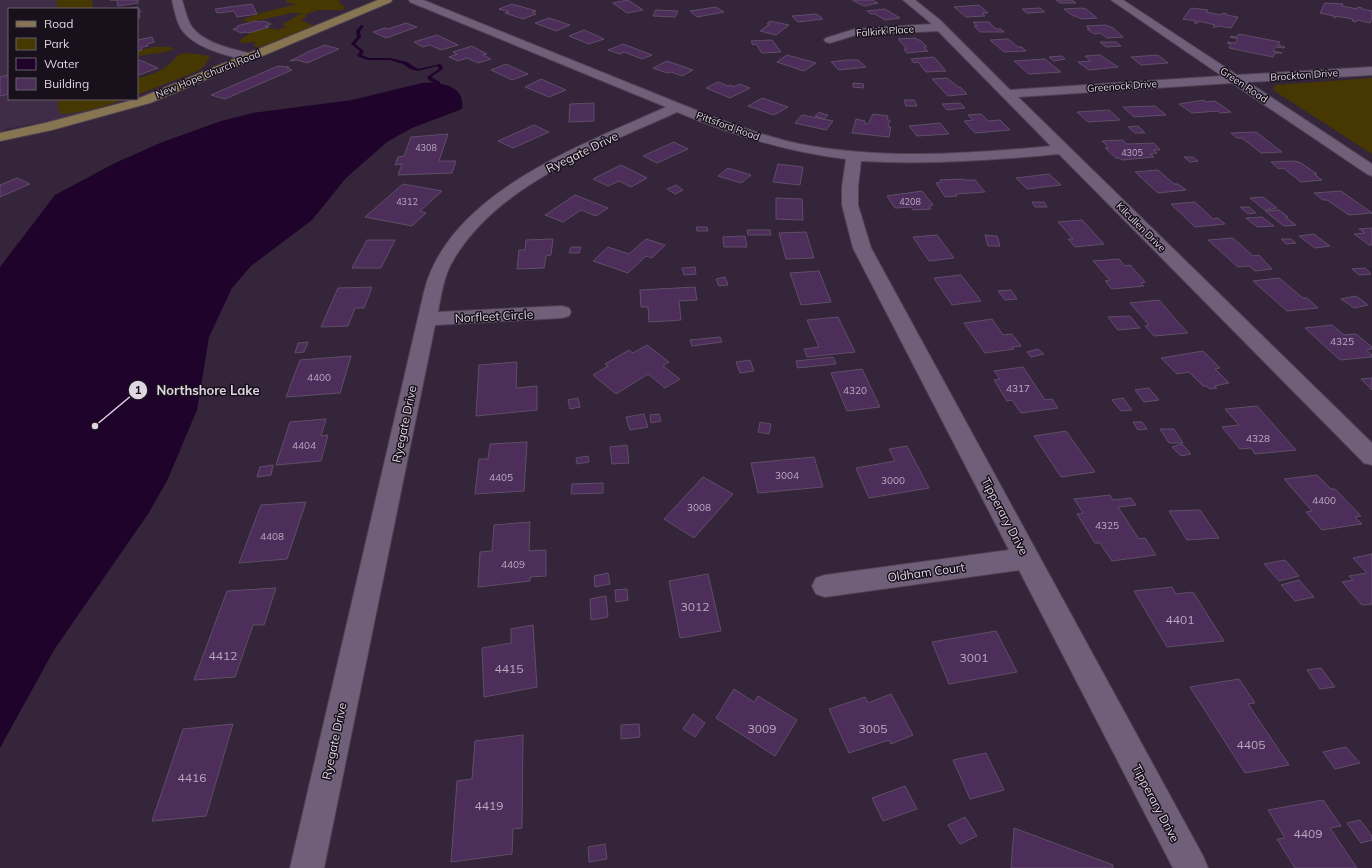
<svg xmlns="http://www.w3.org/2000/svg" width="1372" height="868" font-family="Mulish,sans-serif">
<style>
.built{fill:#3f2c47}
.green{fill:#463800}
.water{fill:#20032b}
.lines{fill:none;stroke-linecap:round;stroke-linejoin:round}
.stream{fill:#20032b;fill-rule:evenodd}
.building{fill:#4d2e5a;stroke:#5e4e66}
.minor-casing{stroke:#4f4253;stroke-width:2}
.major-casing{stroke:#4f4253;stroke-width:2}
.minor{fill:#705f78;fill-rule:evenodd}
.major{fill:#877551;fill-rule:evenodd}
.labels{text-anchor:middle;dominant-baseline:central;stroke-width:3;stroke-linejoin:round;paint-order:stroke}
.far-number-label{font-size:9px;fill:#baabc1}
.far-street-label{font-size:10px;fill:#dfd5e3;stroke:#18111b}
.number-label{font-size:10px;fill:#baabc1}
.street-label{font-size:12px;fill:#dfd5e3;stroke:#18111b}
.near-number-label{font-size:12px;fill:#baabc1}
.leader{fill:none;stroke:#dfd5e3;stroke-width:1.5}
.callout-dot{fill:#dfd5e3;stroke:#18111b;stroke-width:1.5}
.mark-label{font-size:12px;text-anchor:middle;font-weight:bold;fill:#111}
.callout-label{font-size:13px;text-anchor:middle;font-weight:bold;fill:#dfd5e3;stroke:#18111b;stroke-width:3;stroke-linejoin:round;paint-order:stroke}
</style>
<rect width="100%" height="100%" fill="#34253b"/>
<path class="built" d="M0 0H85L87 9H9V99H104L105 105 67 118 5 129 0 133Z"/>
<path class="green" d="M57 0H92L93 9H57Z
M286 0H339L341 5 346 7 342 10H319L306 14V17L301 20 312 25 311 27 260 47H255L254 45 256 42 242 43 239 41C249 33 265 25 278 30L286 27 283 24 302 13H292L251 22 241 20 261 13 297 4 287 3Z
M153 47H170L175 49 165 52 137 56V51Z
M189 53 210 56 204 66 198 71 137 95V78C157 74 166 69 179 54Z
M1372 78V154L1273 90 1275 85Z
M58 99H125C104 107 83 113 61 114L58 108Z"/>
<path class="water" d="M422 83C440 82 466 85 462 109L412 128 387 142 346 178 312 220 251 266 232 288 209 337 197 410 167 481 148 514 54 650 0 748V267L55 195 115 163 160 143 221 121 253 113 352 100Z"/>
<g class="lines">
<path class="stream" d="M361 25 364 26 360 31 361 37 355 44 364 51 362 55 369 58H390L407 62 418 69 440 64 442 65 443 69 431 77 440 82V84C435 85 429 81 427 77L439 69 437 66 418 71 410 69 403 64 390 60H368L357 56 360 51 351 44 357 37 356 31Z"/>
</g>
<path class="building" d="M110 0H138V3L118 6 117 0Z
M628 0 643 10 627 13 613 3Z
M852 0H872L878 3 864 6Z
M1056 0H1072L1076 3H1060Z
M1325 3 1343 4 1342 6 1357 9 1358 7 1362 8V9L1372 11V17L1370 23 1357 20 1356 22 1352 21 1353 19 1336 16V18L1333 17 1334 16 1320 13Z
M252 4 257 14 237 17 234 11 217 13 215 9Z
M512 4 536 11 532 12 536 14 523 19 505 13 509 12 499 9Z
M979 5 988 13H982L985 16 966 17 954 7Z
M138 7 141 12 139 13 140 18H137V9H123Z
M716 7 724 12 697 17 690 11Z
M1040 8 1045 12 1027 13 1022 9Z
M1082 8 1086 9 1097 18 1081 19 1076 16H1073L1064 9Z
M1191 8 1208 10 1206 12 1221 15 1223 13 1227 14 1226 15 1238 17 1231 28 1218 26 1217 27H1213L1215 25 1199 21 1198 23H1194L1196 21 1183 19Z
M885 9 900 18 885 20 875 14H871L867 11Z
M656 10 678 11 675 17 653 16Z
M817 14 823 19 798 22 792 16Z
M549 18 570 25 556 31 535 23Z
M256 21 258 22 264 21 271 24 265 26 269 27 249 33 246 32 241 33 233 29 238 28 237 26Z
M770 21 789 25 776 35 760 31 770 24H767Z
M973 22H989L996 29H1001L1004 32H980L974 26H977Z
M406 23 417 27 386 38 373 32 385 28 388 29Z
M1106 25 1113 28 1123 37 1107 38 1100 33 1094 34 1087 29H1090L1086 26Z
M584 30 604 39 589 44 569 36Z
M1239 34 1280 42 1278 45 1285 47 1284 48 1276 47 1273 51 1282 53H1275L1273 57 1229 48 1231 44 1227 43 1228 42 1235 43 1238 39 1230 37 1231 36 1236 37Z
M437 35 458 45 441 50 430 45 423 47 414 42Z
M152 37 154 42 147 44 148 46 141 47 142 50 137 51V40Z
M915 38 918 40H920L927 47H924L928 51 907 53 904 49H907L898 39Z
M1008 39 1018 47H1022L1026 51 1004 52 990 40Z
M772 40 781 52 762 53 756 44 753 45 751 41Z
M1100 42H1116L1121 46 1106 47Z
M623 44 652 55 642 59 624 52 620 54 608 50Z
M325 45 339 49 307 63 297 60 290 61 310 51Z
M472 46 487 54 483 55 491 59 478 63 467 58 458 61 449 57 457 54 453 52Z
M787 55 816 63 804 71 777 62Z
M1100 55 1118 67 1089 70 1078 62 1091 61 1085 56Z
M1158 55 1168 63 1141 65 1131 57Z
M1062 56 1065 59 1054 61 1049 57Z
M934 57 946 71 926 72 918 62 914 63 911 59Z
M1045 59 1061 72 1029 74 1014 61Z
M140 60 158 68 139 75 137 74V61Z
M846 60H858L866 67 839 70 831 62Z
M667 61 693 70 682 76 671 72 667 73 653 68Z
M506 64 528 74 512 80 491 70Z
M278 66 289 67 287 68 292 70 225 99 211 95Z
M9 75V94L0 96V77Z
M947 78 958 87H960L967 94 948 96 932 79Z
M541 79 566 90 549 97 525 87Z
M718 82 728 86 731 85 734 87 740 84 750 88 730 98 706 88Z
M853 83 864 84 863 88 853 87Z
M762 98 788 107 774 115 748 106Z
M904 100H914L917 106H906Z
M1204 100 1206 102 1215 101 1231 112 1220 113 1218 111 1192 113 1179 104Z
M594 103V121L569 122 570 104Z
M960 103 965 108 947 110 942 104Z
M1155 106 1166 115 1134 117 1123 107Z
M1109 110 1120 120 1088 122 1077 112Z
M819 112 824 114H823L828 115 824 119 815 116Z
M873 114 888 116 887 120H890L888 127H891L889 137 852 133 856 119 865 121V124H868Z
M981 114 988 121 1000 120 1010 130 975 133 964 121 973 120 968 115Z
M802 115 833 121 826 130 795 123Z
M940 123 949 134 917 136 909 126Z
M534 125 549 132 513 148 498 141Z
M1138 126 1145 133H1135L1128 127Z
M1256 132 1282 152 1261 153 1242 138H1237L1231 133Z
M448 134 439 161H456L452 173 398 175 402 164 395 165 398 157 404 156 411 137Z
M1122 140 1127 144 1154 143 1160 150H1153L1157 153 1150 154 1154 157 1122 160 1119 158H1116L1105 148H1109L1102 141Z
M674 142 688 149 657 163 643 156Z
M1184 157H1193L1198 161 1190 162Z
M1295 161 1301 163 1317 174H1314L1322 180 1301 182 1283 168 1279 169 1271 162Z
M778 164 803 167 800 185 773 182Z
M621 165 647 178 631 187 619 181 608 186 593 179Z
M728 168 751 175 741 183 718 176Z
M1158 170 1174 184H1178L1186 190 1158 193 1135 172Z
M1049 174 1061 185 1027 189 1016 178Z
M17 178 30 184 0 197V185Z
M963 179 964 180H975L985 192 956 194 957 196 945 197 936 183 941 182 940 180Z
M403 184 442 191 420 211 426 213 412 226 365 217Z
M676 185 683 190 675 194 667 189Z
M922 191 933 205 929 206 931 209 913 210 911 207 895 208 887 196Z
M1341 191 1372 213 1349 215 1327 200H1323L1314 193Z
M575 195 608 208 596 216 581 210 563 222 545 215Z
M1263 197 1277 208 1265 210 1250 198Z
M776 198 802 199 803 220 776 219Z
M1032 202H1044L1047 207H1035Z
M1195 202 1213 219 1218 218 1225 224 1195 227 1171 204Z
M1240 207H1249L1256 213 1248 214Z
M1279 210 1288 217H1285L1296 225 1284 226 1265 211Z
M1262 217 1274 226 1257 227 1246 218Z
M1082 220 1104 244 1075 247 1068 239H1073L1058 222Z
M696 227H707L708 231H697Z
M1372 228V245H1369L1354 234 1365 233 1359 229Z
M747 230H770L771 235H748Z
M806 232 814 258 786 259 779 233Z
M1314 234 1330 246 1315 248 1299 236Z
M937 235 954 258 929 261 913 237Z
M985 235 997 236 1000 246H988Z
M745 236 747 247H724L723 237Z
M1233 238 1253 256 1259 255 1272 269 1255 271 1249 266 1238 267 1208 240Z
M553 239 551 255 546 256 544 268 517 269 519 250H525L526 240Z
M646 239 665 245 652 258 646 256 628 273 593 261 608 247 629 254Z
M1281 239H1291L1296 243 1286 244Z
M367 240H395L381 268H352Z
M571 247H581L579 253H569Z
M1119 259 1125 266 1130 265 1145 282 1141 283 1144 286 1112 289 1105 281 1110 280 1093 261Z
M695 267 696 274 684 275 682 268Z
M1365 268 1371 274 1359 275 1352 269Z
M819 271 831 302 801 305 790 273Z
M961 275 981 301 952 305 934 278Z
M725 277 728 285 719 286 716 279Z
M1279 278 1303 298H1307L1318 308 1287 311 1253 281Z
M372 287 364 308H355L348 326 321 327 338 288Z
M695 287 697 300 679 301 681 320 649 322 648 307H641L640 290Z
M1011 290 1017 299 1005 300 998 291Z
M1356 296 1368 305 1354 308 1341 299Z
M1159 300 1177 321 1188 333 1154 336 1145 326 1149 325 1130 303Z
M1130 316 1140 328 1118 330 1108 317Z
M838 317 855 352 807 357 804 349 819 347 807 320Z
M992 319 1003 335 1012 334 1021 346 1012 347 1014 349 985 353 964 323Z
M1332 325 1344 335 1356 334 1372 347V349L1366 350 1372 355V357L1340 360 1305 328Z
M720 337 722 342 692 346 690 340Z
M308 342 304 352 295 353 298 343Z
M647 345 669 362 663 366 680 379 665 388 648 374 616 394 593 375 608 366 605 364 629 350 633 353Z
M1038 349 1044 354 1031 357 1027 352Z
M1203 351 1220 368 1215 369 1229 383 1214 386 1217 388 1210 389 1206 386H1203L1189 372 1177 374 1161 358Z
M351 356 340 393 286 397 300 360Z
M833 357 836 364 798 368 796 361Z
M750 360 754 371 740 373 736 362Z
M517 362 516 388 537 386V410L476 416 479 365Z
M1023 367 1045 400 1052 399 1058 408 1021 413 1012 400 1007 401 994 380 1000 379 994 371Z
M862 369 880 407 847 411 831 373Z
M1372 378V390L1361 379Z
M1149 388 1159 400 1144 402 1135 390Z
M578 398 580 407 570 409 568 400Z
M1123 398 1132 410 1121 411 1112 400Z
M1257 406 1296 450 1255 454 1251 448 1240 449 1222 427 1239 425 1225 409Z
M644 414 648 427 630 430 626 417Z
M659 414 661 421 651 423 650 415Z
M326 419 321 436 328 435 321 461 276 465 290 422Z
M760 422 771 424 769 434 758 432Z
M1133 422H1142L1147 429 1138 430Z
M1160 429H1174L1183 443H1169Z
M1066 431 1095 472 1061 477 1034 436Z
M527 442 524 491 475 494 479 459H488L490 444Z
M1182 444 1191 454 1181 456 1172 447Z
M627 445 629 463 612 464 610 447Z
M907 446 929 488 869 498 856 468 895 461 889 449Z
M588 456 589 462 577 464 576 458Z
M814 457 823 487 758 493 751 463Z
M273 465 271 475 257 477 260 467Z
M1317 475 1331 489H1335L1361 516 1355 517 1362 524 1322 530 1306 512 1312 511 1284 479Z
M703 477 733 494 694 538 664 519Z
M603 483V493L571 494 572 484Z
M1110 495 1113 500 1131 498 1136 505 1118 507 1139 539 1145 538 1156 555 1112 561 1100 543H1095L1077 514 1083 513 1074 499Z
M306 502 287 559 239 563 261 505Z
M1200 510 1219 538 1187 540 1169 511Z
M530 522 529 551 546 550V576L530 577V581L478 587 480 552 492 551 494 525Z
M1372 554V604L1362 605 1342 582 1353 580 1349 576 1367 573 1353 558Z
M1285 560 1299 576 1279 581 1264 564Z
M608 573 610 584 595 587 594 576Z
M708 574 721 631 680 638 669 581Z
M1299 580 1314 597 1295 601 1281 585Z
M1172 587 1176 594 1193 592 1224 641 1167 647 1134 591Z
M276 588 264 625H253L235 677 194 680 227 591Z
M627 589 628 600 616 602 615 590Z
M606 596 608 617 591 620 590 599Z
M533 625 537 687 484 697 482 648 511 643V629Z
M996 631 1017 672 949 684 932 642Z
M1321 668 1335 687 1320 689 1307 670Z
M1239 679 1255 703 1248 704 1289 765 1245 773 1190 687Z
M734 689 754 702 758 696 797 720 775 756 716 718Z
M891 694 913 735 891 744 889 740 849 753 829 709 865 697 868 703Z
M693 714 705 723 695 737 683 729Z
M233 724 206 816 152 821 183 729Z
M639 724 640 737 621 739V725Z
M523 735 522 828 513 829 512 854 451 862 457 781 472 779 475 741Z
M1346 747 1360 763 1335 769 1323 752Z
M986 753 1004 790 970 799 953 760Z
M905 786 917 809 883 821 872 798Z
M1323 800 1341 826 1330 828 1357 868H1295L1277 839 1285 838 1268 810Z
M965 817 977 836 960 844 948 825Z
M1360 820 1372 836V840L1361 843 1347 823Z
M1014 828 1113 865V868H1011Z
M605 844 607 859 589 862 588 847Z"/>
<g class="lines">
<g class="minor-casing">
<path id="minor" d="M172 0H182C185 9 187 20 192 27 205 44 233 49 252 54L254 57 252 60 248 61C226 55 192 48 180 27 176 19 174 9 172 0Z
M409 0H423L713 117C741 127 770 138 800 144 883 160 968 154 1051 146L938 31 856 35 830 43 826 42 824 40 826 38 855 29 932 24 903 0H915L940 20 1010 90 1222 76 1111 0H1123L1237 75 1372 67V75L1248 82 1372 164V176L1367 174 1232 83 1018 97 1372 443V465L1364 463 1059 154C993 160 927 165 861 161L858 187V205L871 248 1203 856 1208 868H1173L1019 570 825 597 816 594 812 586 816 578 825 575 1009 550 853 248 842 205V187L846 159C787 152 732 135 677 112 599 148 493 185 450 266 443 280 441 297 438 312L562 306 569 308 571 312 569 316 562 318 435 325 324 868H290L424 292C448 193 582 145 666 107L410 2Z"/>
</g>
<g class="major-casing">
<path id="major" d="M378 0H392L391 2 150 103 52 130 0 141V133L45 123 137 99Z"/>
</g>
<use href="#minor" class="minor"/>
<use href="#major" class="major"/>
</g>
<g class="labels">
<g class="far-number-label">
<text x="426" y="147">4308</text>
<text x="1132" y="152">4305</text>
<text x="407" y="201">4312</text>
<text x="910" y="201">4208</text>
</g>
<g class="far-street-label">
<text transform="translate(885 31) rotate(-4)">Falkirk Place</text>
<text transform="translate(208 74) rotate(-22)">New Hope Church Road</text>
<text transform="translate(1304 75) rotate(-4)">Brockton Drive</text>
<text transform="translate(1244 85) rotate(34)">Green Road</text>
<text transform="translate(1122 86) rotate(-4)">Greenock Drive</text>
<text transform="translate(728 126) rotate(20)">Pittsford Road</text>
<text transform="translate(1141 227) rotate(45)">Kilcullen Drive</text>
</g>
<g class="number-label">
<text x="1342" y="341">4325</text>
<text x="319" y="377">4400</text>
<text x="1018" y="388">4317</text>
<text x="855" y="390">4320</text>
<text x="1258" y="438">4328</text>
<text x="304" y="445">4404</text>
<text x="787" y="475">3004</text>
<text x="501" y="477">4405</text>
<text x="893" y="480">3000</text>
<text x="1324" y="500">4400</text>
<text x="699" y="507">3008</text>
<text x="1107" y="525">4325</text>
<text x="272" y="536">4408</text>
<text x="513" y="564">4409</text>
</g>
<g class="street-label">
<text transform="translate(582 152) rotate(-26)">Ryegate Drive</text>
<text transform="translate(494 316) rotate(-3)">Norfleet Circle</text>
<text transform="translate(404 424) rotate(-78)">Ryegate Drive</text>
<text transform="translate(1005 516) rotate(62)">Tipperary Drive</text>
<text transform="translate(926 572) rotate(-8)">Oldham Court</text>
<text transform="translate(334 741) rotate(-78)">Ryegate Drive</text>
<text transform="translate(1156 803) rotate(62)">Tipperary Drive</text>
</g>
<g class="near-number-label">
<text x="695" y="606">3012</text>
<text x="1180" y="619">4401</text>
<text x="223" y="655">4412</text>
<text x="974" y="657">3001</text>
<text x="509" y="668">4415</text>
<text x="762" y="728">3009</text>
<text x="873" y="728">3005</text>
<text x="1251" y="744">4405</text>
<text x="192" y="777">4416</text>
<text x="489" y="805">4419</text>
<text x="1308" y="833">4409</text>
</g>
</g>
<path class="leader" d="M95 426L138 390"/>
<g class="callout-dot">
<circle cx="95" cy="426" r="4"/>
<circle cx="138" cy="390" r="10"/>
</g>
<g class="mark-label">
<text x="138" y="394">1</text>
</g>
<g class="callout-label">
<text x="208" y="395">Northshore Lake</text>
</g>
<rect x="8" y="8" width="130" height="92" fill="#18111b" stroke="#685f6b"/>
<rect x="16" y="21" width="20" height="6" fill="#877551" stroke="#685f6b"/>
<text x="44" y="28" font-size="12" fill="#dfd5e3">Road</text>
<rect x="16" y="38" width="20" height="12" fill="#463800" stroke="#685f6b"/>
<text x="44" y="48" font-size="12" fill="#dfd5e3">Park</text>
<rect x="16" y="58" width="20" height="12" fill="#20032b" stroke="#685f6b"/>
<text x="44" y="68" font-size="12" fill="#dfd5e3">Water</text>
<rect x="16" y="78" width="20" height="12" fill="#4d2e5a" stroke="#685f6b"/>
<text x="44" y="88" font-size="12" fill="#dfd5e3">Building</text>
</svg>
